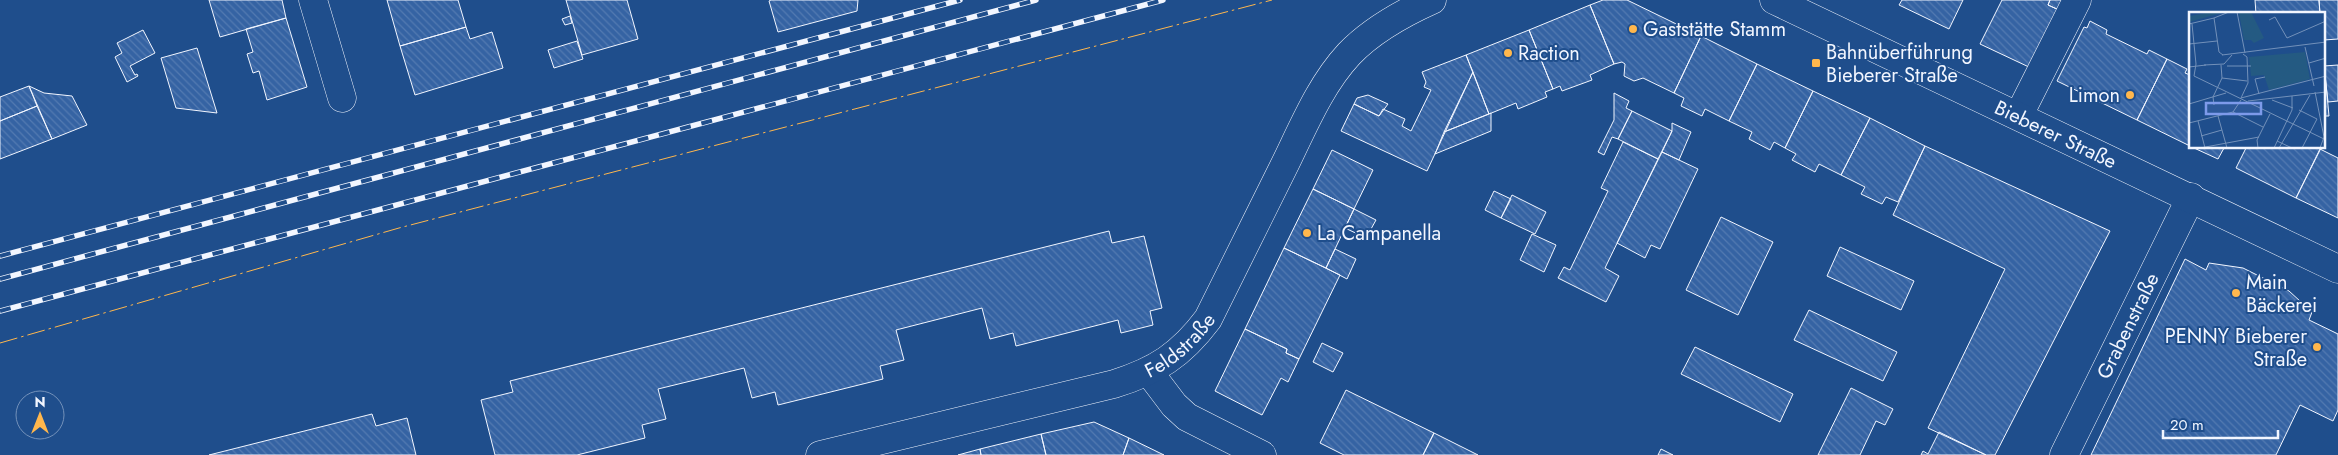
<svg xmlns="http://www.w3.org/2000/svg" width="2338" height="455" font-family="Jost,sans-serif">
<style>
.building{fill:url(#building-back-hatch);stroke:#f2f6ff}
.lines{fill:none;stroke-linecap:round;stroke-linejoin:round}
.street-casing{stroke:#f2f6ff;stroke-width:29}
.secondary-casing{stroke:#f2f6ff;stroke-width:29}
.street{stroke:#1f4e8c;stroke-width:28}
.secondary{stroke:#1f4e8c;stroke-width:28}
.rail-casing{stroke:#f2f6ff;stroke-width:5.5}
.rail{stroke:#1f4e8c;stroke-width:4;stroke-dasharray:11;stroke-linecap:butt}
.power{stroke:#ffb74d;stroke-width:1;stroke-dasharray:18 4 2.5 4;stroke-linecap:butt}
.poi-dot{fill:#ffb74d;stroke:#1f4e8c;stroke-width:2}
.labels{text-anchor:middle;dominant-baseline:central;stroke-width:4;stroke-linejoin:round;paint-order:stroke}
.poi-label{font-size:20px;fill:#f2f6ff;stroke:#1f4e8c;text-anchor:start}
.street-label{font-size:20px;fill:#f2f6ff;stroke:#1f4e8c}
.inset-road{fill:none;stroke:#7391ba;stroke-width:1}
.view{fill:#7d9aea;fill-opacity:0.15;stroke:#7d9aea;stroke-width:2.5}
.inset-edge{fill:none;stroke:#f2f6ff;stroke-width:2.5}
</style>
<defs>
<pattern id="building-back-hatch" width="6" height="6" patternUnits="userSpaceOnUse" patternTransform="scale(1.25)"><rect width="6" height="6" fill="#3563a3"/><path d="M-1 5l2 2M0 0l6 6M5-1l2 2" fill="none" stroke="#537ab1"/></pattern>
</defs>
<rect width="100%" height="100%" fill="#1f4e8c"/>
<path class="building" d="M209 0H282L286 18 220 37Z
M387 0H458L466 27 400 46Z
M566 0H627L638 39 582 55Z
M771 0H858L857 11 778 32 769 1Z
M1603 0H1627L1701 36 1674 93 1643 78 1634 81 1624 76 1625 64 1622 62 1614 64 1590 5Z
M1902 0H1963L1949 29 1899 5Z
M2002 0H2050L2048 5 2059 10 2031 68 1980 44Z
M2050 0H2064L2059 10 2048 5Z
M2255 0H2319L2320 14H2256Z
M2319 0H2338V39L2324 40V14H2320Z
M1590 5 1614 64 1590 75 1592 80 1562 91 1560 86 1553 89 1529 30Z
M570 16 572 23 565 25 562 19Z
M286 18 307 87 267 100 259 71 253 73 247 54 253 52 246 29Z
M2090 21 2107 30 2106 34 2147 54 2149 50 2167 59 2137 120 2057 81 2084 27 2087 28Z
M466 27 470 39 492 32 503 68 415 95 400 46Z
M143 30 155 53 130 66 135 75 137 74 138 76 127 82 115 57 122 53 117 43Z
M1529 30 1553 89 1545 92 1547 97 1518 109 1516 103 1489 114 1466 55Z
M1701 36 1757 64 1729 121 1705 109 1702 116 1681 106 1684 98 1674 93Z
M577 41 583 59 554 68 548 50Z
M197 48 217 113 176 108 161 58Z
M1466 55 1473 72 1427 171 1341 131 1354 104 1379 116 1383 109 1405 119 1402 126 1411 131 1431 90 1424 87 1426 82 1422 72Z
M2167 59 2187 69 2185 73 2190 75V146L2137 120Z
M2324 63 2329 116H2324Z
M1757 64 1813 91 1785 148 1774 142 1770 150 1749 139 1752 132 1729 121Z
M2338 65V101L2328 102 2324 66Z
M1473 72 1489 114 1444 132Z
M29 86 44 93 72 96 87 125 52 139Z
M29 86 37 106 0 121V97Z
M1813 91 1870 118 1841 175 1819 164 1815 172 1792 160 1796 154 1785 148Z
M1614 93 1629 101 1626 108 1632 111 1618 139 1612 137 1604 155 1598 152 1614 120Z
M1368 95 1388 104 1379 116 1354 104 1357 98Z
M37 106 52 139 0 159V121Z
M1632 111 1672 131 1658 159 1618 139Z
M1491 113V131L1435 154 1444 132Z
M1870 118 1925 146 1898 202 1886 197 1882 204 1861 194 1865 187 1841 175Z
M1672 123 1691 132 1679 160 1662 152 1672 131Z
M1623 142 1658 159 1605 268 1619 276 1606 302 1558 278 1564 267 1570 270 1608 191 1601 188Z
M1925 146 2110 231 1995 455H1986L1928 428 2005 269 1893 215Z
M2194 148H2224L2218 159Z
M2246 148H2321L2296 198 2236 168Z
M2320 149 2338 158V218L2296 198Z
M1332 150 1373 170 1354 209 1313 189Z
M1662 152 1698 169 1660 249 1651 245 1645 258 1617 243Z
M1313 189 1354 209 1326 268 1284 248Z
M1494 191 1511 199 1501 218 1485 210Z
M1512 195 1546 212 1535 234 1501 218Z
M1354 209 1376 220 1366 238 1345 228Z
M1721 217 1773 242 1738 315 1686 290Z
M1109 231 1112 243 1144 236 1162 308 1150 311 1153 325 1121 333 1118 320 1016 346 1013 333 990 339 982 308 896 330 904 360 880 366 883 379 778 405 775 392 752 398 744 368 658 389 666 419 642 425 645 438 577 455H495L481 400 513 392 510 381Z
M1532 234 1556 245 1544 272 1520 260Z
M1840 247 1914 281 1901 310 1827 276Z
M1284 248 1340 275 1299 359 1286 353 1287 349 1245 329Z
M1335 249 1356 259 1347 279 1326 268Z
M2185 259 2206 270 2209 263 2243 268 2289 291 2312 312 2309 320 2338 334V410L2333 421 2300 405 2276 455H2091Z
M1809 310 1897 352 1883 381 1794 340Z
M1245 329 1287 349 1286 353 1299 359 1288 382 1281 378 1262 415 1215 391Z
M1322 343 1343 353 1333 372 1313 362Z
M1695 347 1793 394 1780 422 1681 374Z
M1851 388 1893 409 1885 425 1876 421 1860 455H1818Z
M1346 390 1434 433 1423 455H1344L1320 443Z
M372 414 376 426 407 418 416 455H209Z
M1094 422 1129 438 1123 455H1046L1041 434Z
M1939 432 1986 455H1921L1923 451 1928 454Z
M1434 433 1478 455H1423Z
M1041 434 1046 455H981L980 449Z
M1129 438 1164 455H1123Z
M980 449 981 455H958Z
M1661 449 1673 455H1658Z"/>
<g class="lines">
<g class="street-casing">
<g id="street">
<path d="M313 0 342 98"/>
<path d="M2019 115 2077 0"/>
<path d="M1149 372 1174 405 1187 417 1262 455"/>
<path id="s1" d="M820 455 1114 384C1156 371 1181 355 1208 319 1234 267 1260 214 1286 162 1304 125 1321 84 1349 54 1372 30 1403 13 1432 0"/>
<path id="s2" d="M2064 455 2191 197"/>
</g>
</g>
<g class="secondary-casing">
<g id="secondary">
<path id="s3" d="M1774 0 2338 269"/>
</g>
</g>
<use href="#street" class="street"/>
<use href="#secondary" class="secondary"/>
<g class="rail-casing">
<path id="rail" d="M0 256 960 0
M0 279 1036 0
M0 311 1163 0"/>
</g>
<use href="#rail" class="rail"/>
<path class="power" d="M0 343 399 228 1272 0"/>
</g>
<g class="poi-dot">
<circle cx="1633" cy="29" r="5"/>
<circle cx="1508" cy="53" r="5"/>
<rect x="1811" y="58" width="10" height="10" rx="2.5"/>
<circle cx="2130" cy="95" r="5"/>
<circle cx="1307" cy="233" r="5"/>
<circle cx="2236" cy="293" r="5"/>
<circle cx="2317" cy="347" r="5"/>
</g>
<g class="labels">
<g class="poi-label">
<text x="1643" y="29">Gaststätte Stamm</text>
<text x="1826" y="52">Bahnüberführung<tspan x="1826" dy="23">Bieberer Straße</tspan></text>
<text x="1518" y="53">Raction</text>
<text x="2120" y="95" text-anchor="end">Limon</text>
<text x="1317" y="233">La Campanella</text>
<text x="2246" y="282">Main<tspan x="2246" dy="23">Bäckerei</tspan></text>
<text x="2307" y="336" text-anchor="end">PENNY Bieberer<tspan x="2307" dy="23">Straße</tspan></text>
</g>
<g class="street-label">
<text stroke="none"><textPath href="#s3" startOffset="312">Bieberer Straße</textPath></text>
<text stroke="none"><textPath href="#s2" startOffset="144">Grabenstraße</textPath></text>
<text stroke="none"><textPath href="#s1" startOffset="380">Feldstraße</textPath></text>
</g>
</g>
<g transform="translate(2189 12)">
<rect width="136" height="136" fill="#1f4e8c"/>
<path d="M62 0 75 26 65 31 62 28H55L50 1Z" fill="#245a82"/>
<path d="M116 40 121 67 80 78 75 63 62 64 60 45Z" fill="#245a82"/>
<path d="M23 0H36L0 10V4Z" fill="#245a82"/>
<path class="inset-road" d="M48 0 56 41M25 6 40 0M80 8 86 5 98 26 137 9M0 12 25 6 30 40 34 43M3 12 7 52 5 64 135 127M0 32 28 29M116 35 125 74M33 43 137 30M120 51 137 46M15 53 35 52 43 43M38 54H62M0 55 17 53M33 66 58 69M126 80 135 125 131 136M70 82 66 67 76 65M52 86 137 64M52 86 59 71 58 45 54 42M83 88 104 96M59 89 137 80M0 92 37 81M25 93 24 85 33 66 32 53M110 98 128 107M44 100 74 115M29 104 38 136M9 109 16 136M0 111 44 100 52 88M12 124 33 118M88 129 103 136M11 136 70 125M69 136 68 128 81 102M85 136 103 98V84M90 136 121 83M113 136 128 107"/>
<path class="view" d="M17 91H72V102H17Z"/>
<rect width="136" height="136" class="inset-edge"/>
</g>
<g transform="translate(40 415)"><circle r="24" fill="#1f4e8c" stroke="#7391ba"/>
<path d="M0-4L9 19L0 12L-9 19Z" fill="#ffb74d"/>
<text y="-8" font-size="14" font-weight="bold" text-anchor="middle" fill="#f2f6ff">N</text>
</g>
<path d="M2163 430v8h115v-8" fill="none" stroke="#f2f6ff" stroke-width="2.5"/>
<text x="2170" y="430" font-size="15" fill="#f2f6ff" stroke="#1f4e8c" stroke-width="4" paint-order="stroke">20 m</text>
</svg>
